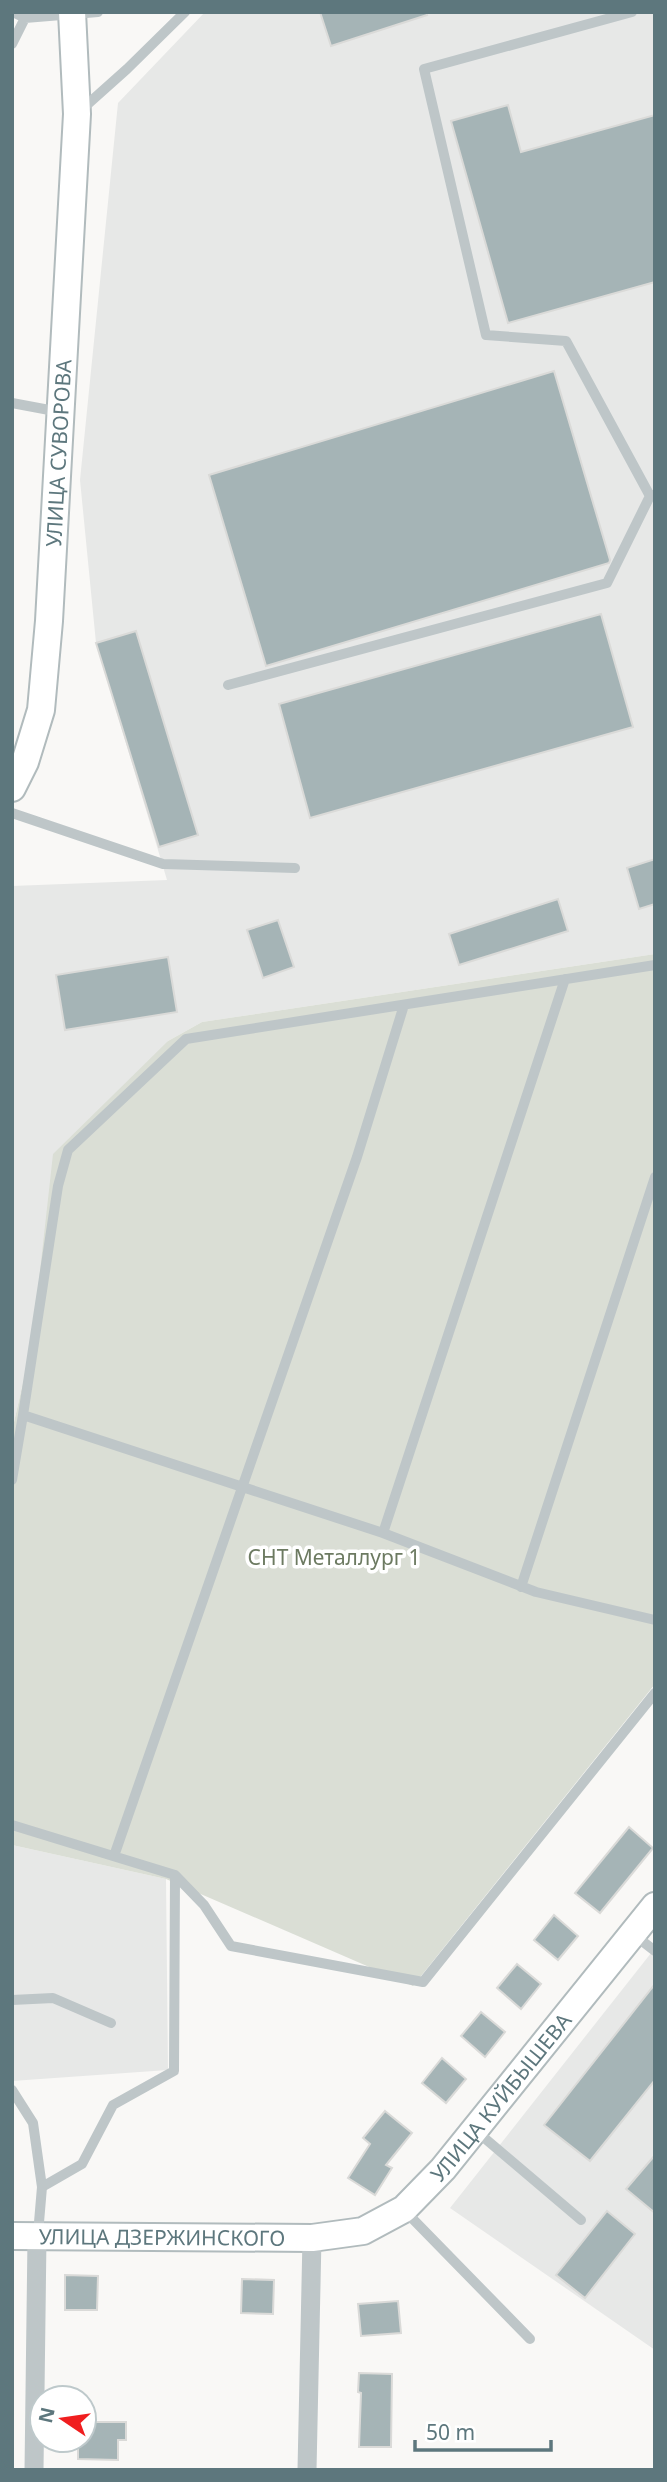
<svg xmlns="http://www.w3.org/2000/svg" width="667" height="2482" font-family="'Noto Sans',sans-serif">
<style>
.built{fill:#e7e8e7}
.green{fill:#daded5}
.building{fill:#a5b4b6;stroke:#dadad8;stroke-width:2}
.lines{fill:none;stroke-linecap:round;stroke-linejoin:round}
.secondary-casing{stroke:#b1bbbd;stroke-width:30}
.lane{stroke:#bec6c8;stroke-width:10}
.street{stroke:#bec6c8;stroke-width:19}
.secondary{stroke:#fff;stroke-width:26}
.labels{text-anchor:middle;dominant-baseline:central;stroke-width:7;stroke-linejoin:round;paint-order:stroke}
.street-label{font-size:21px;fill:#5d777d;stroke:#fff}
.park-label{font-size:21px;fill:#6c7a61;stroke:#fff}
</style>
<rect width="100%" height="100%" fill="#f9f8f6"/>
<path class="built" d="M205 12H655V954L202 1022 168 1041 32 1343 12 1431V886L167 880 96 643 80 480 118 103Z
M12 1845 166 1879 168 2070 12 2081Z
M655 1948V2350L450 2208Z"/>
<path class="green" d="M655 954V1684L413 1986 166 1879 12 1845V1431L32 1343 53 1154 168 1041 202 1022Z"/>
<path class="building" d="M320 12H426L427 15 331 46Z
M508 105 521 152 655 115V282L508 323 451 121Z
M554 371 610 560 609 563 266 666 209 475Z
M601 614 633 727 310 818 279 704Z
M136 631 198 835 159 847 96 643Z
M655 859V904L639 909 627 868Z
M558 899 568 931 459 965 449 934Z
M278 920 294 967 263 978 247 930Z
M168 957 177 1012 65 1030 56 975Z
M629 1827 653 1848 600 1913 575 1893Z
M554 1915 578 1936 558 1960 534 1940Z
M517 1964 541 1984 521 2009 497 1988Z
M655 1984V2080L590 2161 544 2125Z
M481 2012 505 2032 485 2057 461 2036Z
M442 2058 466 2079 446 2103 422 2083Z
M385 2111 412 2133 386 2165 392 2168 375 2195 348 2178 370 2144 363 2138Z
M655 2155V2213L626 2189Z
M607 2211 635 2234 585 2298 556 2275Z
M65 2275 98 2276 97 2310H65Z
M242 2279 274 2280 273 2314 241 2313Z
M398 2301 401 2333 361 2336 358 2304Z
M359 2373 392 2374 391 2447H359L361 2393 358 2392Z
M84 2422H126V2440H118V2460L78 2459V2440H84Z"/>
<g class="lines">
<g class="secondary-casing">
<g id="secondary">
<path id="s1" d="M12 788 25 762 41 710 49 621 77 114 72 12"/>
<path id="s2" d="M12 2236 312 2238 363 2231 404 2209 443 2169 655 1906"/>
</g>
</g>
<path class="lane" d="M13 12 25 18 98 12
M632 12 424 69 486 335 566 341 650 496
M12 44 25 18
M80 111 127 69 185 12
M12 403 60 412
M228 685 607 583 650 496 654 495
M12 813 163 864 295 868
M23 1415 58 1186 68 1150 186 1039 655 965
M12 1480 23 1415 383 1533 536 1592 655 1620
M383 1533 565 979
M521 1587 655 1177
M12 1825 175 1875 204 1905 231 1946 423 1982 655 1693
M114 1856 357 1157 404 1005
M633 1934 655 1951
M12 2000 53 1998 111 2023
M12 2090 33 2123 42 2187 38 2234
M475 2130 581 2220
M42 2187 82 2164 113 2105 174 2071 175 1875
M404 2210 530 2339"/>
<path class="street" d="M34 2470 37 2238
M307 2470 312 2238"/>
<use href="#secondary" class="secondary"/>
</g>
<g class="labels">
<g class="street-label">
<text stroke="none"><textPath href="#s1" startOffset="341">УЛИЦА СУВОРОВА</textPath></text>
<text stroke="none"><textPath href="#s2" startOffset="546">УЛИЦА КУЙБЫШЕВА</textPath></text>
<text stroke="none"><textPath href="#s2" startOffset="150">УЛИЦА ДЗЕРЖИНСКОГО</textPath></text>
</g>
<g class="park-label">
<text x="334" y="1557">СНТ Металлург 1</text>
</g>
</g>
<rect width="667" height="2482" fill="none" stroke="#5d777d" stroke-width="28"/>
<g transform="translate(63 2419) rotate(283)"><circle r="33" fill="#ffffff" stroke="#bec9cb" stroke-width="2"/>
<path d="M0-5L12 26L0 18L-12 26Z" fill="#f01e1f"/>
<text y="-10" font-size="19" font-weight="bold" text-anchor="middle" fill="#5d777d">N</text>
</g>
<path d="M415 2440v10h136v-10" fill="none" stroke="#5d777d" stroke-width="3.5"/>
<text x="426" y="2440" font-size="21" fill="#5d777d" stroke="#ffffff" stroke-width="5" paint-order="stroke">50 m</text>
</svg>
